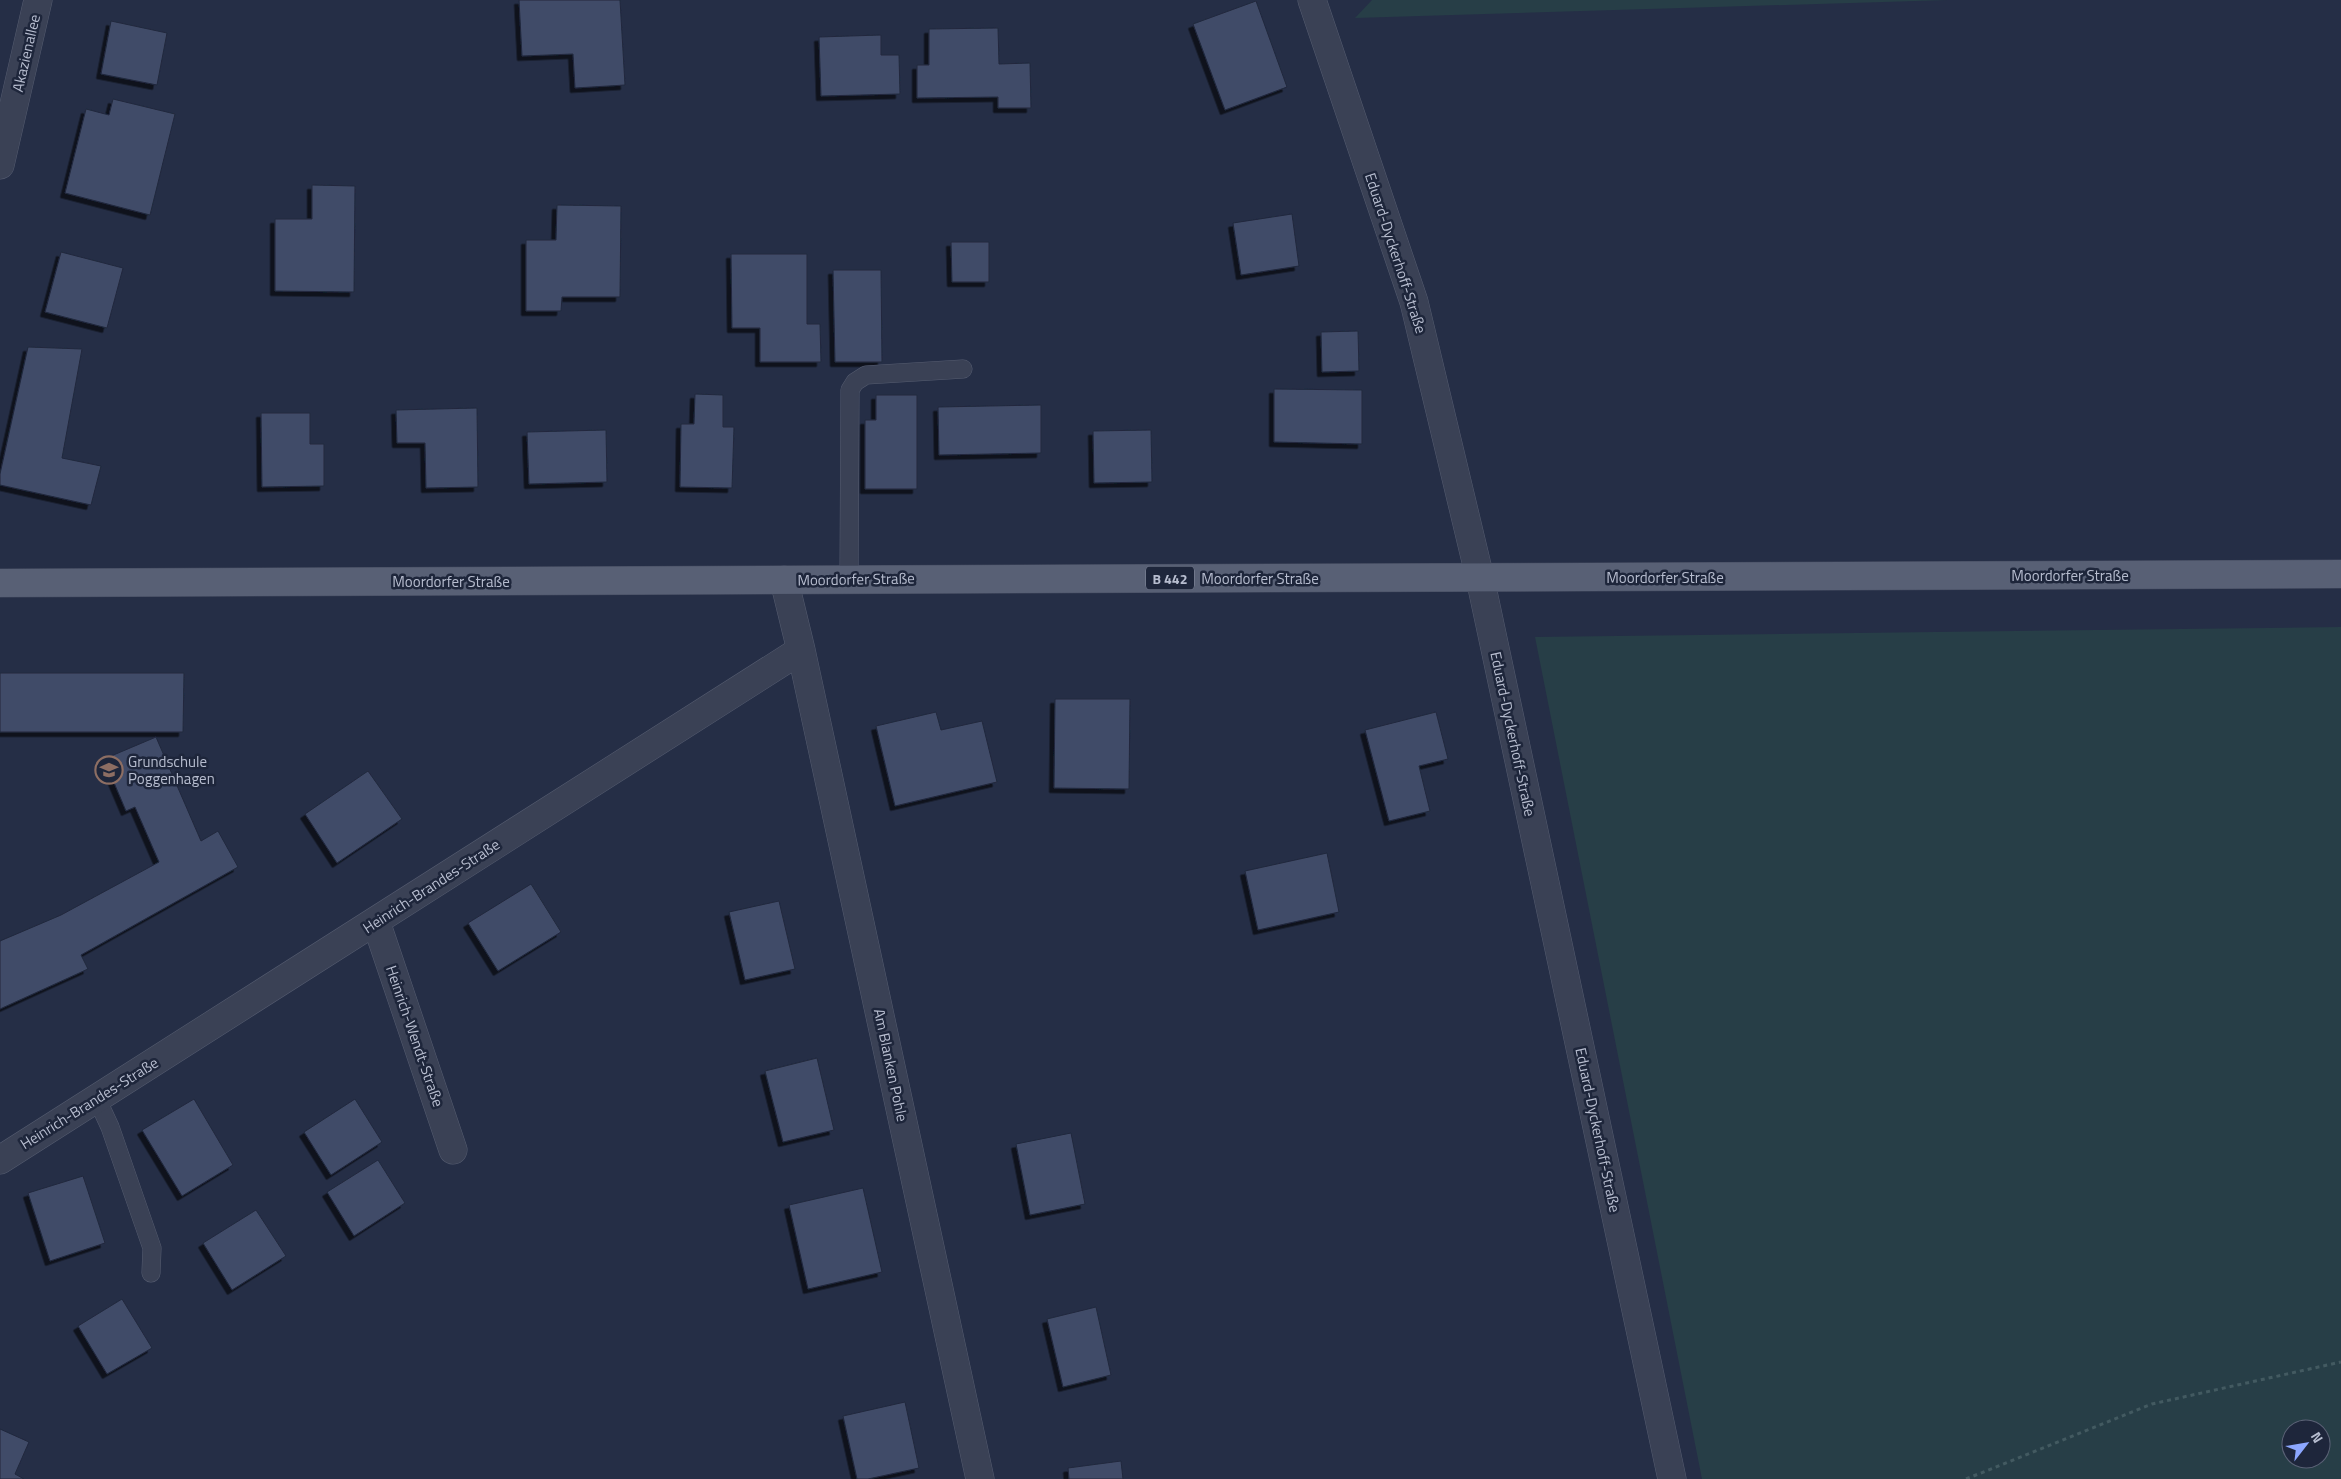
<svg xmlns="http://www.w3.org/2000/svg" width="2341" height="1479" font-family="'Titillium Web',sans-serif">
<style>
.green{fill:#273e47;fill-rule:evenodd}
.building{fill:#414b67;stroke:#20283d;filter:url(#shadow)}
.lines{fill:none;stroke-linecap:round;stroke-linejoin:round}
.lane-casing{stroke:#555c70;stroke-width:19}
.street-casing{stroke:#555c70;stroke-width:29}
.primary-casing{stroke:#434a5f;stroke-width:29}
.path{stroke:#435a61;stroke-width:3;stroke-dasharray:4 4;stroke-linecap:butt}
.lane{stroke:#3a4155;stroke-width:18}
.street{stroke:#3a4155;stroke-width:28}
.primary{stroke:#586075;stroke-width:28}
.labels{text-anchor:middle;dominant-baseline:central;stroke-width:5;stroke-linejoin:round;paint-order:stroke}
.shield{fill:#1e263b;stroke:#8990a3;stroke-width:1}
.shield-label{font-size:14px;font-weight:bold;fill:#b7bdcf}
.street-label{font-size:15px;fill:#b7bdcf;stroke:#1e263b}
.poi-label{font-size:15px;fill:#b7bdcf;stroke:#1e263b;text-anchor:start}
</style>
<defs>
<filter id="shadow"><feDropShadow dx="-4.5" dy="4.5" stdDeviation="0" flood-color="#0009"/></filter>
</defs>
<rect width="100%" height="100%" fill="#252e46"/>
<path class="green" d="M1372 0H1948L1355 18Z
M2341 627V1479H1702L1535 637ZM2291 1429H2321V1459H2291Z"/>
<path class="building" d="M519 0H620L625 85 575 88 573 54 522 56Z
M1256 1 1287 87 1225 110 1193 24Z
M111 21 167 33 157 85 101 74Z
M998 28 999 64 1030 63 1031 108H998V97L917 98V65H929V29Z
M881 35V55H899L900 94 821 96 819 37Z
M113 99 175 114 150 215 65 193 86 109 109 115Z
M312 185 355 186 354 292 275 291V219H312Z
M557 205 621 206 620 297H562L561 311H526V240H556Z
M1292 214 1299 266 1241 275 1233 223Z
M951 242H989V282H952Z
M61 252 123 268 107 328 45 312Z
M731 254H807V324H820L821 362H760V328H732Z
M833 270H881L882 362H835Z
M1358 331 1359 371 1322 372 1321 332Z
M28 347 82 349 62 458 101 466 91 505 0 485V474Z
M1274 389 1362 390V444L1274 442Z
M695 394 723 395V427H734L732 488 680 487 681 424H694Z
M876 395H917V489H865V420H876Z
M1041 405V453L939 455 938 407Z
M477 408 478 487 426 488 425 443H397L396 410Z
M261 413H310V444H324V486L262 487Z
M606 430 607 482 529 484 527 432Z
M1151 430 1152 482 1094 483 1093 431Z
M0 673H184L183 732H0Z
M1055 699H1130L1129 789 1054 788Z
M936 712 941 730 982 721 997 782 895 806 876 726Z
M1436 712 1448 759 1419 766 1430 811 1389 821 1365 730Z
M156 737 201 841 218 831 238 867 81 955 88 969 0 1009V941L61 915 159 862 135 807 126 811 104 759Z
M368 771 402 819 337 863 305 814Z
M1327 853 1339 912 1258 930 1245 871Z
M531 884 561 932 498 971 468 923Z
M779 901 795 969 745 980 729 912Z
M817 1058 834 1130 783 1142 765 1071Z
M194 1099 233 1165 182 1196 142 1130Z
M355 1099 382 1142 331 1175 304 1132Z
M1071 1133 1085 1204 1030 1215 1016 1144Z
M378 1160 405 1203 354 1236 327 1192Z
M83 1176 105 1243 50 1261 28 1193Z
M863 1188 882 1272 808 1289 789 1205Z
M256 1210 286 1256 232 1290 203 1243Z
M122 1299 152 1348 107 1374 78 1326Z
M1096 1307 1111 1375 1063 1387 1047 1319Z
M905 1402 919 1468 868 1479H857L843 1416Z
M0 1429 29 1442 15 1474 24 1479H0Z
M1121 1461 1123 1479H1069L1068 1468Z"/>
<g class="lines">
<g class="lane-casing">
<path id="lane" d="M849 578 850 390 855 382 866 375 963 369
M97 1099 110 1127 152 1248 151 1273"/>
</g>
<g class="street-casing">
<path id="street" d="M1312 0 1414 302 1480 578 1672 1479
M0 165 38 0
M801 650 980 1479
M376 922 453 1150
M0 1160 801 650 784 580"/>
</g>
<g class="primary-casing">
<path id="primary" d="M0 583 2341 574"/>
</g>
<path class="path" d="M1966 1479 2152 1404 2341 1362"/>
<use href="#lane" class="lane"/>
<use href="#street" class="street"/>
<use href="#primary" class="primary"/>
</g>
<defs>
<g id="school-ring" transform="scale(1.4375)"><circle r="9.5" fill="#1e263b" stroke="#8d6e63" stroke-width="1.5"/><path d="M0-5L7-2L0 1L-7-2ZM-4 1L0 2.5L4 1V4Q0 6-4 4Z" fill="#8d6e63"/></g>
</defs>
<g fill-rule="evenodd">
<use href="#school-ring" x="109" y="770"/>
</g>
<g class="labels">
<rect class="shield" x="1146" y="566.5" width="48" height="23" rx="4"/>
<g class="shield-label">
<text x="1170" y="578">B 442</text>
</g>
<g class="street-label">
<text transform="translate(26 53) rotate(-77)">Akazienallee</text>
<text transform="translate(1396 253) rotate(72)">Eduard-Dyckerhoff-Straße</text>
<text x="2070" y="575">Moordorfer Straße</text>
<text x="1665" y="577">Moordorfer Straße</text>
<text x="1260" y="578">Moordorfer Straße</text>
<text transform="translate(856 579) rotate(-1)">Moordorfer Straße</text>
<text x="451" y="581">Moordorfer Straße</text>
<text transform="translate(1513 734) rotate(78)">Eduard-Dyckerhoff-Straße</text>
<text transform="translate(431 886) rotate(-33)">Heinrich-Brandes-Straße</text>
<text transform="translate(415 1036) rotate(71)">Heinrich-Wendt-Straße</text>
<text transform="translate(891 1065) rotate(78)">Am Blanken Pohle</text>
<text transform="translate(89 1103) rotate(-32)">Heinrich-Brandes-Straße</text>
<text transform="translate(1598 1130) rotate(78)">Eduard-Dyckerhoff-Straße</text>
</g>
<g class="poi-label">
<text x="128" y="761">Grundschule<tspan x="128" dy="17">Poggenhagen</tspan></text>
</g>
</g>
<g transform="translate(2306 1444) rotate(59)"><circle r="24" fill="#1e263b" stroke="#5b6276"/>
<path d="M0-4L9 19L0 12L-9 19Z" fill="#8ca7ff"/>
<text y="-8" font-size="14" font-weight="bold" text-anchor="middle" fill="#b7bdcf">N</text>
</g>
</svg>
